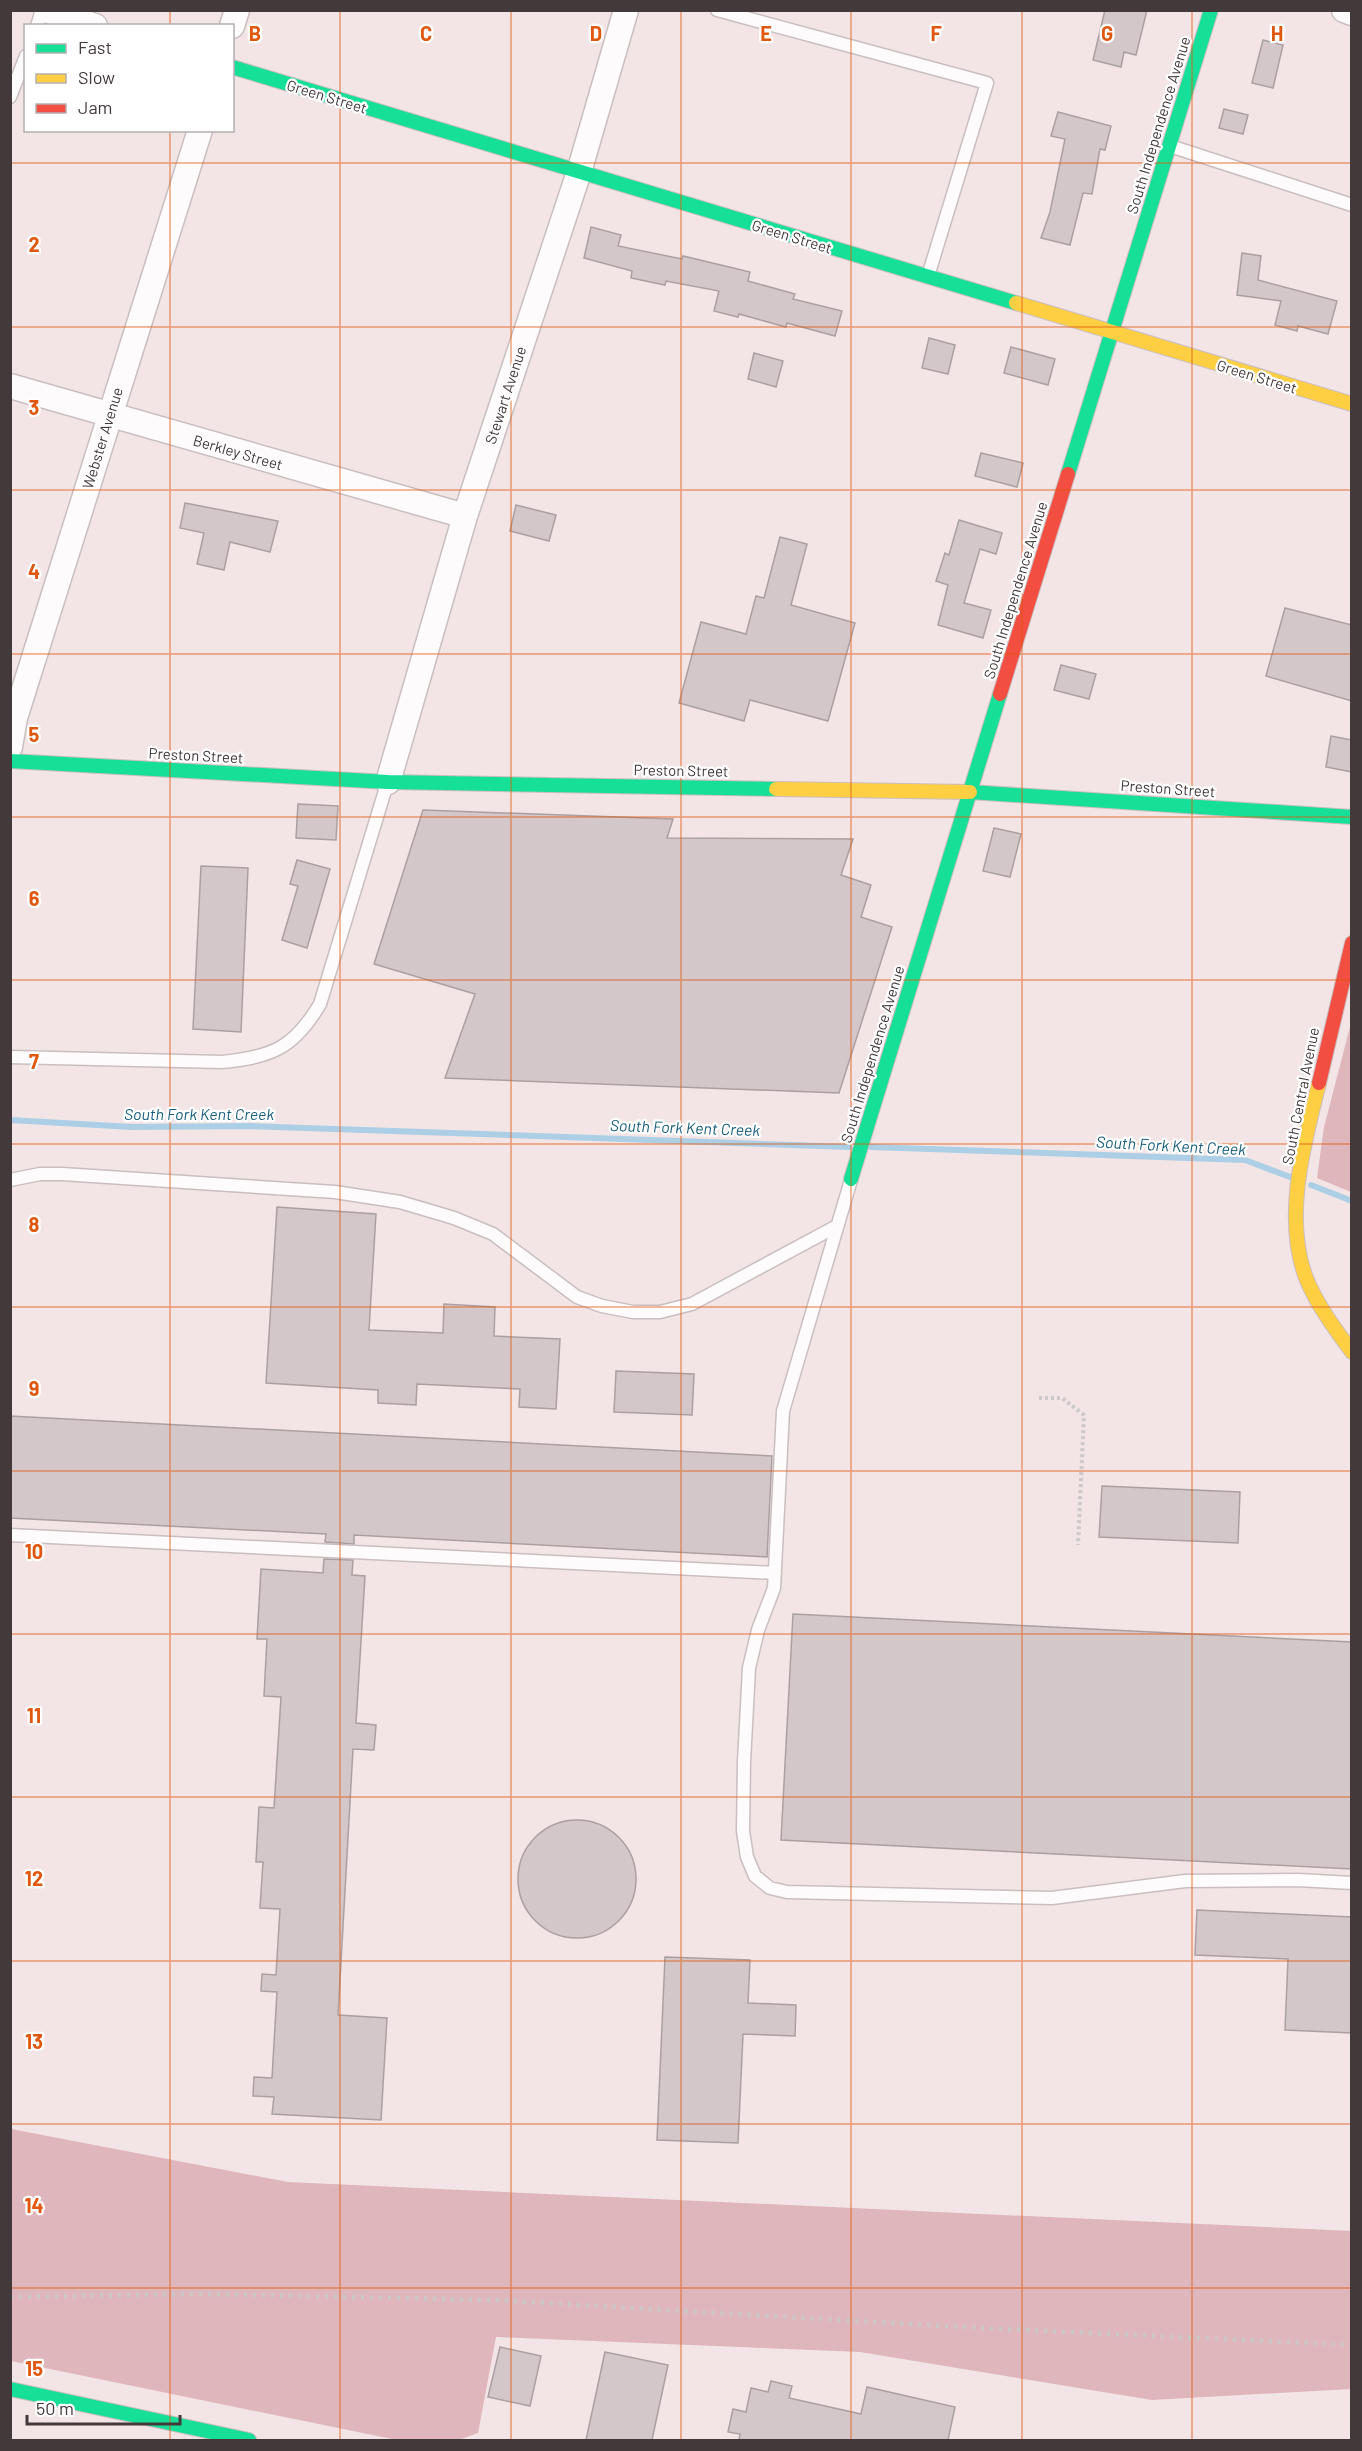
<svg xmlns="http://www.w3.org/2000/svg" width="1362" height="2451" font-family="Barlow,sans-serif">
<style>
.forest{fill:#deb6bc}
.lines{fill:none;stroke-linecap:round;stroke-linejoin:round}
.stream{stroke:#accfe5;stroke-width:6}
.building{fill:#d4c7c9;stroke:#aba0a1;stroke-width:1.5}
.lane-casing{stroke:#cabec0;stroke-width:15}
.street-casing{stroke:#cabec0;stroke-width:27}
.fast-casing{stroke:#cabec0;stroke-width:16}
.slow-casing{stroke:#cabec0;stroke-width:16}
.jam-casing{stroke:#cabec0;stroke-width:16}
.path{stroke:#cdc8ca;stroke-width:4;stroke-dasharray:3 3;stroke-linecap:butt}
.lane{stroke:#fdfbfb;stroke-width:12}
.street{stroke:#fdfbfb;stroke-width:24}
.fast{stroke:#16e098;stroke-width:14}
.slow{stroke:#ffcf43;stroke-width:14}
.jam{stroke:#f24e42;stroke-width:14}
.rail{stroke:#cbc7c7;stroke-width:4.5;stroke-dasharray:3 6;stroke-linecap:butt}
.grid{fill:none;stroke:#e0570e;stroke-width:1.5;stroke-opacity:0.55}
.labels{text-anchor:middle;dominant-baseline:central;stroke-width:4.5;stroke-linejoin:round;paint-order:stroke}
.street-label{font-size:15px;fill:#43383a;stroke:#fff}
.water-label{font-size:16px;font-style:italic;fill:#195e7c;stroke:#fff}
.grid-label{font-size:20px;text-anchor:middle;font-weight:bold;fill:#e0570e;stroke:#fff;stroke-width:4.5;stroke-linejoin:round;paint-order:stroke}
</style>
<rect width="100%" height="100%" fill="#f3e4e6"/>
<path class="forest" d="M1351 1023V1192L1317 1178 1324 1127Z
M11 2129 288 2182 1351 2231V2389L1152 2400 860 2352 496 2337 478 2433 458 2440H397L11 2361Z"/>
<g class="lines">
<path class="stream" d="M10 1120 132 1127 250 1126 849 1147
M871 1147 1245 1160 1290 1177
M1311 1185 1352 1201"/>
</g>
<path class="building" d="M1105 10H1147L1136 55 1124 52 1121 67 1093 60Z
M1263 40 1283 45 1273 88 1252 83Z
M1224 109 1248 115 1243 134 1219 128Z
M1058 112 1111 126 1105 150 1100 149 1092 194 1083 193 1070 245 1041 238 1050 212 1065 139 1051 136Z
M591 227 621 235 618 246 682 259 683 256 750 272 748 281 795 294 793 299 842 311 835 336 787 323 786 327 739 314 738 317 714 311 719 291 666 281 665 285 631 278 632 271 584 258Z
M1242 253 1261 256 1258 280 1337 301 1328 334 1298 326 1297 331 1275 325 1281 301 1237 295Z
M929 338 955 345 948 374 922 368Z
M1011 347 1055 359 1048 385 1004 373Z
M754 353 783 361 776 387 748 379Z
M981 453 1023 463 1017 487 975 476Z
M185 503 278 521 270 552 230 542 224 570 197 564 204 533 180 528Z
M516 505 556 515 549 541 510 531Z
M959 520 1002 533 996 554 980 549 964 603 991 610 983 638 938 625 948 585 936 581 945 553 949 555Z
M780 537 807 544 791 605 855 623 828 721 750 700 744 721 679 703 701 622 746 634 756 596 764 598Z
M1285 608 1352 625V701L1266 676Z
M1061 665 1096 674 1089 699 1054 690Z
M1331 736 1352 740V772L1326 767Z
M298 804 338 806 336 840 296 838Z
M423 810 673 819 667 838 853 839 841 875 871 885 861 917 892 927 839 1093 445 1078 475 994 374 964Z
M994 828 1021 834 1010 877 983 871Z
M297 860 330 869 307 948 282 940 298 886 290 884Z
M201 866 248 868 241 1032 193 1029Z
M277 1207 376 1214 369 1330 443 1333 444 1304 495 1307 494 1336 560 1339 556 1409 519 1407 520 1389 417 1384 416 1405 378 1403V1390L266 1383Z
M616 1371 694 1374 692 1415 614 1412Z
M10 1416 772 1456 767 1557 354 1535V1544L325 1542 326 1534 10 1518Z
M1102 1486 1240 1492 1238 1543 1099 1537Z
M324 1559 353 1560 352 1575 365 1576 356 1723 376 1725 374 1750 353 1749 338 2015 387 2018 381 2120 272 2114 274 2097 253 2096 254 2077 272 2078 277 1992 261 1991 262 1974 276 1975 280 1909 260 1908 263 1862H256L259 1807 274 1808 281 1697 264 1696 267 1639H257L261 1569 323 1573Z
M793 1614 1352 1642V1869L781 1840Z
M518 1879a59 59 0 1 1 118 0a59 59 0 1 1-118 0Z
M1197 1910 1352 1917V2033L1285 2030 1288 1959 1195 1955Z
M665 1957 750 1960 748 2003 796 2005 795 2036 743 2034 738 2143 657 2140Z
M500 2347 541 2356 530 2406 488 2397Z
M605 2352 668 2365 652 2440H586Z
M771 2381 792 2386 789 2398 861 2414 867 2387 955 2407 948 2440H739L740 2434 728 2432 733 2409 746 2412 751 2388 768 2392Z"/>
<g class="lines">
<g class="lane-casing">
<path id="lane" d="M717 10 987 83 928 276
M37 26 42 10
M10 97 26 56
M1170 146 1352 205
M10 1057 222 1062C272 1057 294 1048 320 1004L387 784
M10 1180 40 1174H62L335 1192 400 1202 454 1218 493 1234 577 1297 602 1306 633 1312H660L692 1304 835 1227
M851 1180 783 1411 774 1588 758 1630 749 1668 744 1762 743 1831 747 1857 755 1876 770 1888 787 1892 1052 1898 1185 1881 1298 1880 1352 1883
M10 1535 775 1573"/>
</g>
<g class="street-casing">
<path id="street" d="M46 10 95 26
M1344 10 1352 13
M232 26 237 10
M10 386 465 516
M10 747 15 718 200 130
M388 782 465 516 579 172 626 10"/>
</g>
<g class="fast-casing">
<path id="fast" d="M232 67 1016 303
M1068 474 1211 10
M10 761 388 782 776 789
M970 792 1352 817
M851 1179 1000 694
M10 2389 249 2440"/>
</g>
<g class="slow-casing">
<path id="slow" d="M1016 303 1352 404
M776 789 970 792
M1319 1083C1304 1144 1283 1217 1306 1278 1317 1305 1335 1329 1352 1352"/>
</g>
<g class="jam-casing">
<path id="jam" d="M1000 694 1068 474
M1319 1083 1352 943"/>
</g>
<path class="path" d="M1039 1398H1062L1084 1415 1078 1545"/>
<use href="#lane" class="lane"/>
<use href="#street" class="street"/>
<use href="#fast" class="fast"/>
<use href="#slow" class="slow"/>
<use href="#jam" class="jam"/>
<path class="rail" d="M10 2297 199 2294 494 2300 961 2327 1352 2345"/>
</g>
<path class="grid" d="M170 10V26M340 10V2440M511 10V2440M681 10V2440M851 10V2440M1022 10V2440M1192 10V2440M170 130V2440M10 163H1352M10 327H1352M10 490H1352M10 654H1352M10 817H1352M10 980H1352M10 1144H1352M10 1307H1352M10 1471H1352M10 1634H1352M10 1797H1352M10 1961H1352M10 2124H1352M10 2288H1352"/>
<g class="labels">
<g class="street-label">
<text transform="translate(327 96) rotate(17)">Green Street</text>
<text transform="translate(1158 125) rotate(-73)">South Independence Avenue</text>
<text transform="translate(792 236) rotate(17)">Green Street</text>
<text transform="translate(1257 376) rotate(17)">Green Street</text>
<text transform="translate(505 395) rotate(-72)">Stewart Avenue</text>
<text transform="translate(102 438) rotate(-73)">Webster Avenue</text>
<text transform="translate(238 452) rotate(16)">Berkley Street</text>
<text transform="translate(1015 590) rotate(-73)">South Independence Avenue</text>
<text transform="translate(196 755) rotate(3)">Preston Street</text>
<text transform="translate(681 770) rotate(1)">Preston Street</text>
<text transform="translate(1168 788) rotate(4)">Preston Street</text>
<text transform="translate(872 1054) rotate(-73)">South Independence Avenue</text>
<text transform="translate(1300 1096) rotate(-79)">South Central Avenue</text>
</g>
<g class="water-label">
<text x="199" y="1113">South Fork Kent Creek</text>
<text transform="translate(685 1127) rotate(2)">South Fork Kent Creek</text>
<text transform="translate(1171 1145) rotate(3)">South Fork Kent Creek</text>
</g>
</g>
<g class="grid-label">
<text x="255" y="41">B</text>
<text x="426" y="41">C</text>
<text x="596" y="41">D</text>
<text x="766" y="41">E</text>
<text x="936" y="41">F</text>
<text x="1107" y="41">G</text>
<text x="1277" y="41">H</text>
<text x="34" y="252">2</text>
<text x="34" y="415">3</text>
<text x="34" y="579">4</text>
<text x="34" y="742">5</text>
<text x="34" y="906">6</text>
<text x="34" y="1069">7</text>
<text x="34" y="1232">8</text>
<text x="34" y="1396">9</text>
<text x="34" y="1559">10</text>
<text x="34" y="1723">11</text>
<text x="34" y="1886">12</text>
<text x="34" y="2049">13</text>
<text x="34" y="2213">14</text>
<text x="34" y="2376">15</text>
</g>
<rect width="1362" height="2451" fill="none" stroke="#43383a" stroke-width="24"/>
<rect x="24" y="24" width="210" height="108" fill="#ffffff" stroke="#b4afb0" stroke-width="1.5"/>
<rect x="36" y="44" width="30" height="9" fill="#16e098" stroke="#b4afb0" stroke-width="1.5"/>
<text x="78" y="54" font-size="18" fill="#43383a">Fast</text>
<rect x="36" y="74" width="30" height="9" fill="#ffcf43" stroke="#b4afb0" stroke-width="1.5"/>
<text x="78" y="84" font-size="18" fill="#43383a">Slow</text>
<rect x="36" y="104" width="30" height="9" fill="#f24e42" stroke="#b4afb0" stroke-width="1.5"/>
<text x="78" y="114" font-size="18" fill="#43383a">Jam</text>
<path d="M27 2415v9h153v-9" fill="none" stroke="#43383a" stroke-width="3"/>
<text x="36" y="2415" font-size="18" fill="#43383a" stroke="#ffffff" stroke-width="4.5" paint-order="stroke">50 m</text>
</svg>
